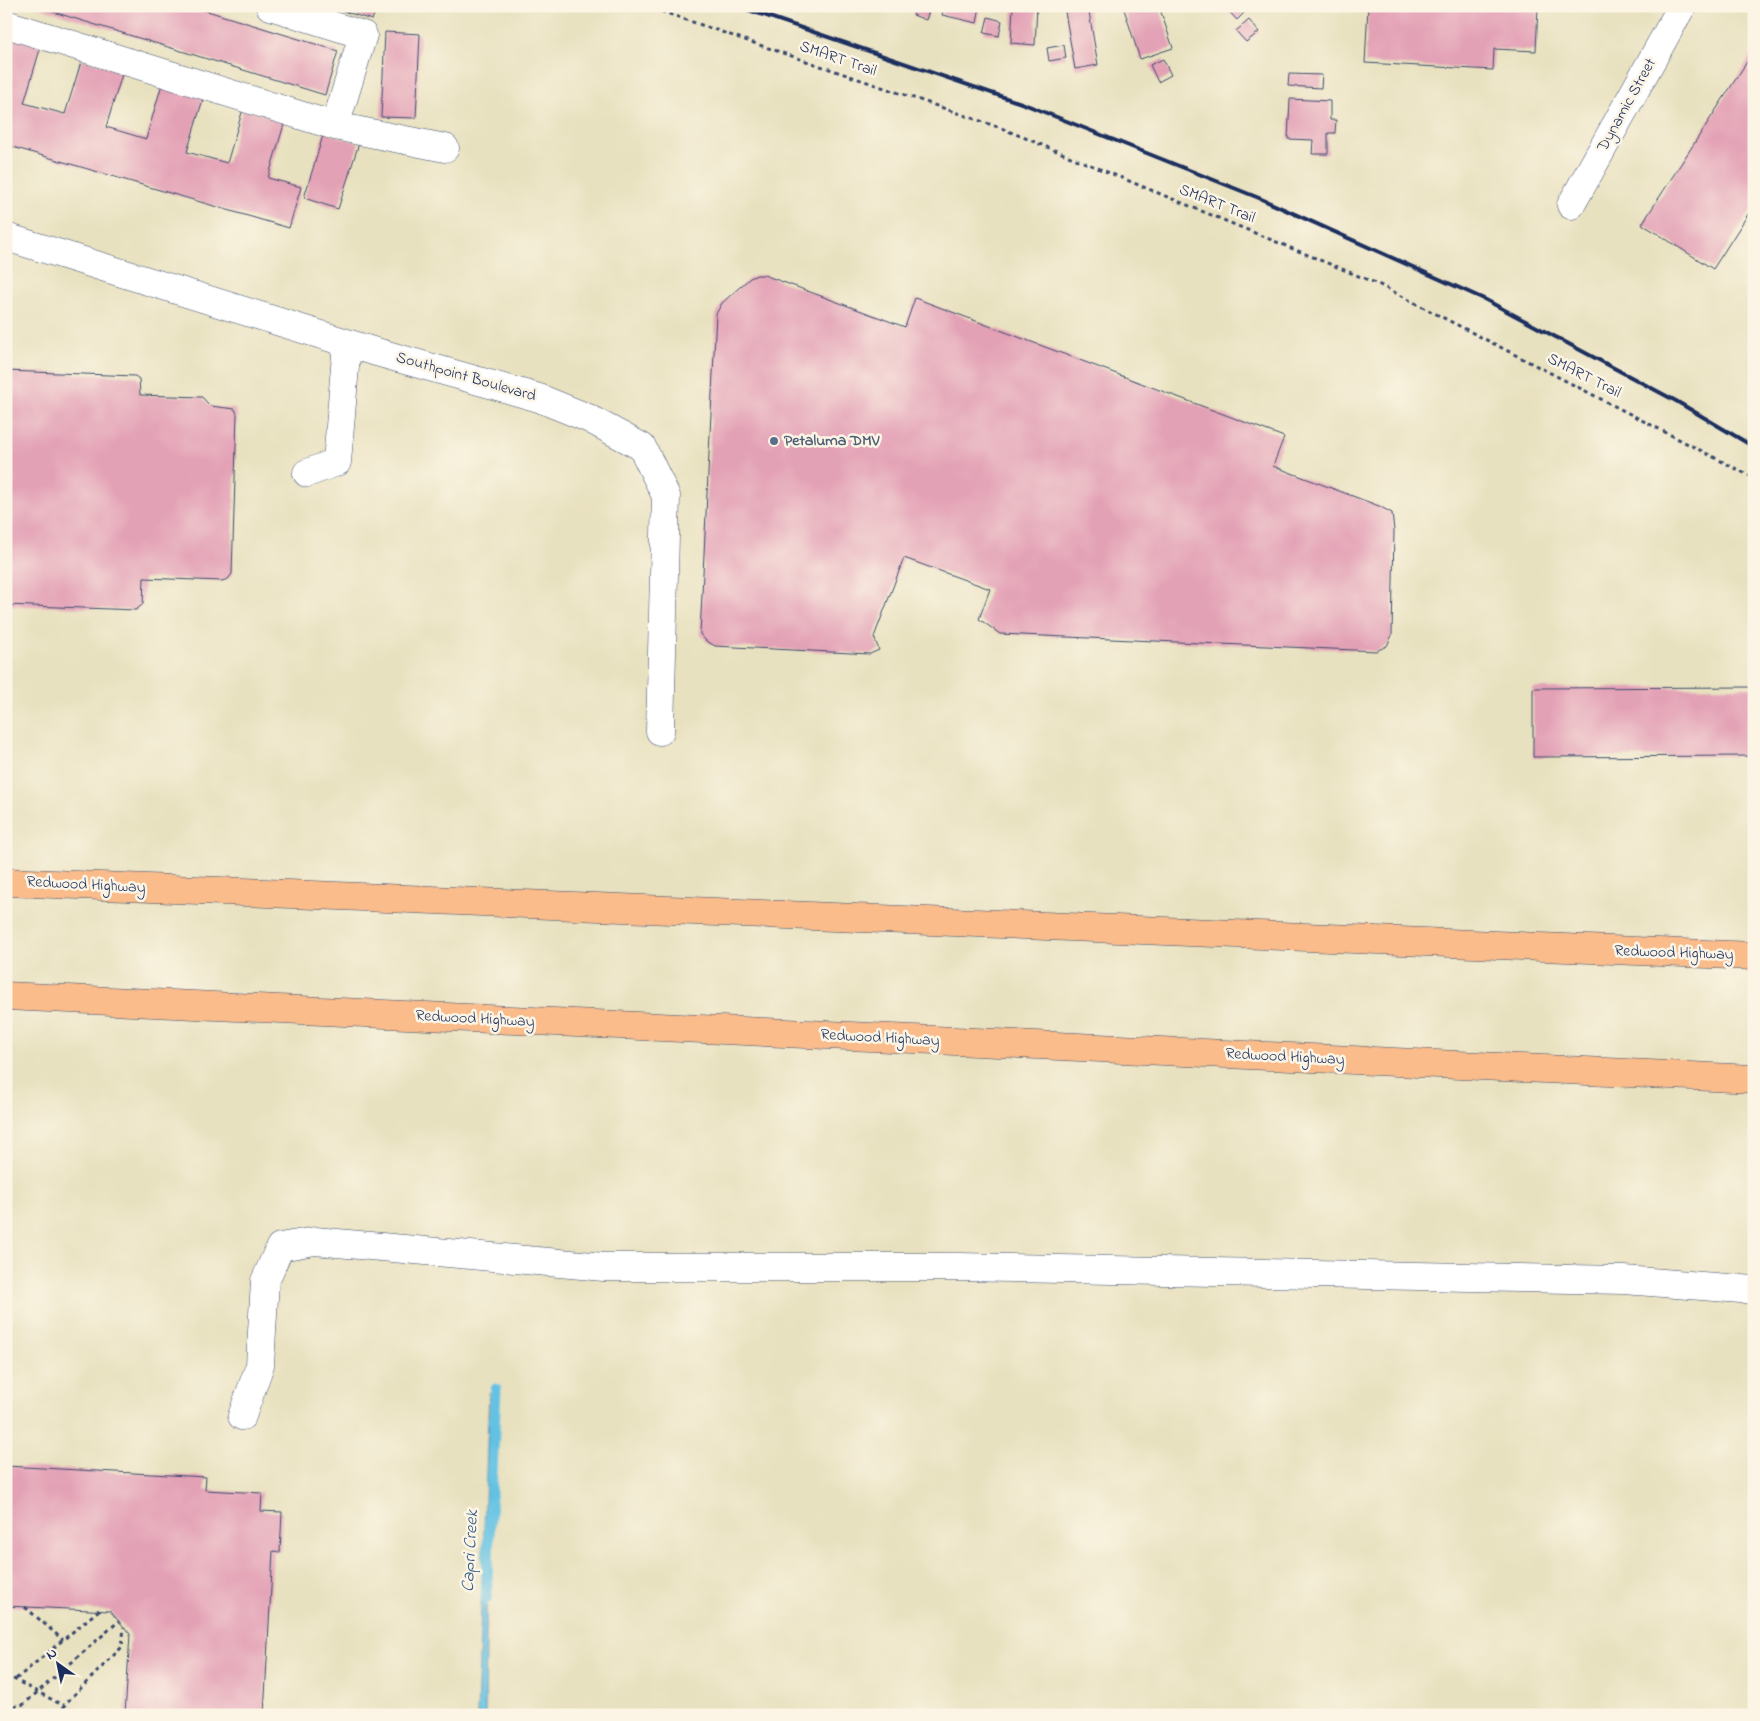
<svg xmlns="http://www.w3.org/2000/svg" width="1760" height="1721" font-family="'Indie Flower',sans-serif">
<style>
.water{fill:#64c2e3;stroke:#4078a0}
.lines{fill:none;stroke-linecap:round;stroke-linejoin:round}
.stream{stroke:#64c2e3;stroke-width:11}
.building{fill:#e3a1b6}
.minor-casing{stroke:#3a4a6d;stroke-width:29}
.highway-casing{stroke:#3a4a6d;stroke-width:29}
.path{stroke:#3a4a6d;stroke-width:3;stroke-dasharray:4 4;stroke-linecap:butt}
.minor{stroke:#fff;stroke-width:28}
.highway{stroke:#fabc8b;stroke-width:28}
.rail{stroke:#1b2f5e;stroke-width:4}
.service-dot{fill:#5c6f8a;stroke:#fcf5e5;stroke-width:2}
.labels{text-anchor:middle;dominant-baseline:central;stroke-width:5;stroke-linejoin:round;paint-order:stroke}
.street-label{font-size:16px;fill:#1b2f5e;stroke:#fcf5e5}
.service-label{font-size:16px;font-weight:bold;fill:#4e5e75;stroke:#fcf5e5;text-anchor:start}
.water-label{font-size:18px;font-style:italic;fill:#315b86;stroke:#fcf5e5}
</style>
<rect width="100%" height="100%" fill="#fcf5e5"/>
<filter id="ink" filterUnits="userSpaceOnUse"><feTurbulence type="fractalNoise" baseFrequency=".02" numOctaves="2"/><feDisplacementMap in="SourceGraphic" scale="10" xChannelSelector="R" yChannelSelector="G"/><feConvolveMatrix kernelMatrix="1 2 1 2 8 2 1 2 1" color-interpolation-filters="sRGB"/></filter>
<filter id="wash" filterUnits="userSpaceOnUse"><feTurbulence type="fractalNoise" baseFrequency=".0096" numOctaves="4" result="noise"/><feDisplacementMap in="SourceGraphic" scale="20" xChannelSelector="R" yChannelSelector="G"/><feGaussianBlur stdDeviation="1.12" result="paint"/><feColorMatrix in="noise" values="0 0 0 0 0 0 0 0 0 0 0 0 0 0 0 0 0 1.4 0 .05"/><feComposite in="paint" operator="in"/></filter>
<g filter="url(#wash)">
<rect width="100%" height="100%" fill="#e8e1bf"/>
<path class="water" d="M489 1393 485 1715H477Z"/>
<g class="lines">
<path class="stream" d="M486 1599 496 1389"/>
</g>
<g id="blocks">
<path class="building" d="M34 6H191L338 51 325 95Z
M327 6H377L372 20Z
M916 6 930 8 926 20 913 15Z
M944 6H980L977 23 942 15Z
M1013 6H1037L1035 45 1011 43Z
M1064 6H1088L1098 65 1075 69Z
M1123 6H1159L1173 48 1140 59Z
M1224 6H1251L1237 20Z
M1368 6H1538L1536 51 1494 49 1493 70 1365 63Z
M988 17 1002 21 999 36 984 33Z
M1249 20 1259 32 1246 42 1236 31Z
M385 32 420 34 416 118 381 117Z
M6 36 41 46 24 103 65 114 82 59 123 71 106 127 146 139 162 84 204 96 187 152 227 163 243 109 285 121 268 178 301 187 289 228 6 145Z
M1064 45 1066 58 1049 61 1047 48Z
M1754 51V205L1713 269 1642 224Z
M1163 59 1171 75 1158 82 1150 65Z
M1289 74 1322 75 1321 88 1288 86Z
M1290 99 1330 101V120H1336L1335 133H1328V154H1312L1313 140 1288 139Z
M324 132 359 143 338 209 304 198Z
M757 275H764L905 327 915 298 1284 437 1273 466 1379 506 1392 513 1394 530 1392 635 1387 646 1376 651 1000 634 979 619 990 589 904 558 874 637 879 650 870 654 715 646 706 641 700 634 716 314 722 303 750 278Z
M6 371 135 376 139 379 140 395 202 397 210 406 235 409 237 414 232 574 228 579 222 581 144 578 143 604 136 610 6 605Z
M1754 687V756L1533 757V688Z
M6 1466 206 1477 205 1490 262 1493 261 1511 282 1512 280 1552 273 1551 264 1715H125L130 1634 110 1611 6 1606Z"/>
</g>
</g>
<g filter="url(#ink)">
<use href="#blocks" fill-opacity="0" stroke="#3a4a6d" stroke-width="1"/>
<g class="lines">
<g class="minor-casing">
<path id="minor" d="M6 24 335 126 363 35 270 6
M335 126 445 148
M1571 205 1682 6
M6 237 373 351 539 398 588 418 642 447 666 496 660 731
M307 473 337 462 347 343
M242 1416 260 1365 265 1281 280 1247 315 1241 604 1267H959L1624 1280 1754 1290"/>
</g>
<g class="highway-casing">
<path id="highway" d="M6 882 1754 956
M6 996 1754 1079"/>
</g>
<path class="path" d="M646 6 1001 128 1378 284 1754 478
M25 1607 63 1640
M6 1675 81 1715
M16 1679 99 1610
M6 1709 24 1704 119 1621
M60 1715 64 1705 122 1647 124 1627"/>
<use href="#minor" class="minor"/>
<use href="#highway" class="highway"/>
<path class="rail" d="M737 6 1024 104 1259 198 1484 299 1676 401 1754 447"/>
</g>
</g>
<circle class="service-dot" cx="774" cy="441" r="5"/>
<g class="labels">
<g class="street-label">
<text transform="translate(838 59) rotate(19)">SMART Trail</text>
<text transform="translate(1627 105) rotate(-61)">Dynamic Street</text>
<text transform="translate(1217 204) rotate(22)">SMART Trail</text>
<text transform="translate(1584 376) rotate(27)">SMART Trail</text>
<text transform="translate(466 377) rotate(16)">Southpoint Boulevard</text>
<text transform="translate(86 885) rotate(3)">Redwood Highway</text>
<text transform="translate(1674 953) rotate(2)">Redwood Highway</text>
<text transform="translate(475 1019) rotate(3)">Redwood Highway</text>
<text transform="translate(880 1038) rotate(3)">Redwood Highway</text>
<text transform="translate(1285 1057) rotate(3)">Redwood Highway</text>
</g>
<g class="service-label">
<text x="784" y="441">Petaluma DMV</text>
</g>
<g class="water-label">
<text transform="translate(471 1551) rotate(-87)">Capri Creek</text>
</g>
</g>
<rect width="1760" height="1721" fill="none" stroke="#fcf5e5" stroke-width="25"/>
<g transform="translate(58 1664) rotate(327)" stroke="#fcf5e5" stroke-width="4" paint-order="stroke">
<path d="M0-4L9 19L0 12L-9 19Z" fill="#1b2f5e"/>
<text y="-8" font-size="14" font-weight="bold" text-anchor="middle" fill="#1b2f5e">N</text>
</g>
</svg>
